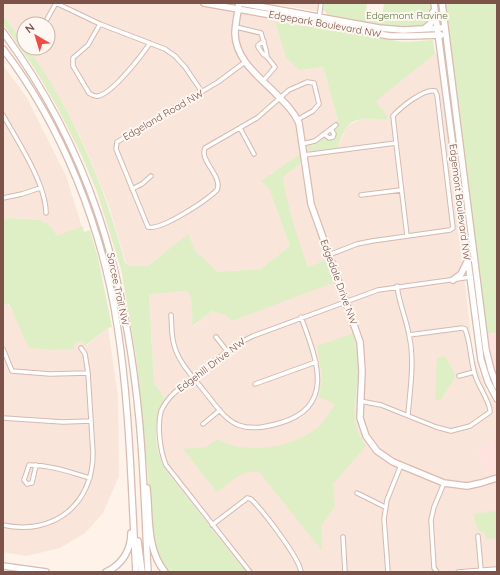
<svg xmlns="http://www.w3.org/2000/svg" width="500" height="575" font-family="Quicksand,sans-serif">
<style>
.residential{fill:#f9e5da}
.commercial{fill:#ffe1dd}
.green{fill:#deefc5}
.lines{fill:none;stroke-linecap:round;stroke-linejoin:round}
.street-casing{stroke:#d5b9b0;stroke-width:5.5}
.secondary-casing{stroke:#dbbaaf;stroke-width:8}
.street{stroke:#fff;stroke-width:3.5}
.secondary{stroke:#fff;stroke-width:5.5}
.labels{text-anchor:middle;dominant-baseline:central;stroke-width:4;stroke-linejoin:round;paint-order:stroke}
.park-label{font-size:10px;fill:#57773a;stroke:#fff7f2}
.street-label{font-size:10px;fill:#7d5249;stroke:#fff7f2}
</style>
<rect width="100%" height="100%" fill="#fef2e9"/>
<path class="residential" d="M3 3H324L323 12 280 5 275 21 286 58 299 70 323 67 338 120 337 122 339 126 334 130 335 135 334 139 329 140 327 139 308 149 338 148 346 128 350 125 361 119 370 118 387 120V116L375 101 435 54H439L473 355 488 395 497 406V437L477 450 487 474 497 469V572H244L165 472 161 459 157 423 161 405 165 398 154 383 149 293 187 291 191 298 194 326 212 311 227 316 308 267 293 227 288 209 283 177 300 153 277 171 271 173 269 189 290 246 260 269 218 272 192 249 188 235 148 266H131L126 263 109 206 92 163 79 134 58 95 28 48H48V24H24V43L3 15Z
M3 65 27 98 66 176 82 227 57 237 48 223 43 222 41 220 17 218 3 220Z
M8 304 13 313 74 346 77 342 80 341 84 342 87 345 108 328 118 397 119 476 103 513 85 533 60 548 26 556 3 552V305Z"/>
<path class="commercial" d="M497 333V376L492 361 487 334Z
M497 437V469L487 474 477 450Z"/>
<path class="green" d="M324 3H367L366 14 382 16 384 3H431L429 21 422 26 403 28 379 26 327 16 326 12 323 11Z
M445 3H497V333L487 334Z
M3 15 24 43V48H28C74 113 105 186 125 263L131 266H148L188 234 194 248 193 249 218 272 260 269 290 246 269 189 261 181 301 153V163L283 177C288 210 297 236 308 267L327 260 335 282 231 321 227 316 212 311 193 326 191 298 187 291 149 294 154 383 165 398C152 419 154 450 166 471L246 572H167L164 568 155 548 136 356 121 269 97 192 81 154 56 105 34 68 3 24Z
M275 21 404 42 433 40 435 54 376 101 387 116V120C374 119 357 115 347 127 343 132 340 141 338 148L312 151 307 149 306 147 307 145 311 144 313 146 325 137 329 140 334 139 335 135 334 129 339 126 337 122 338 120 323 67 299 70 286 58Z
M12 218 41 220 43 222 48 223 57 236 83 226 84 232 90 230 98 258 112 327 108 328 86 345 82 341 77 342 74 346V349L54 350 29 348 9 304 3 305V220Z
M354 333C356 346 358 360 358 373 356 401 348 422 366 446L333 484 335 507 321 525 322 551 260 473C245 466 228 484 217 492L183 449 206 447 218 439C245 456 290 448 316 429 324 423 329 413 335 404L319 397 322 377 317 346Z
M444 356 455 373 454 379 440 401 436 400 435 397 437 358Z
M497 511V538L486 539 485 533 478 530 473 514Z"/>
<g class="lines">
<g class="street-casing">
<path id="street" d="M56 3 100 24 165 49 175 56 185 67 202 92
M319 18 321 3
M46 21 56 3
M100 24 88 45 73 58V66L89 93C92 95 94 97 98 96 112 94 142 55 150 43
M236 27 261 33 266 50 267 57 275 67 263 81
M264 41 258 45V47L263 54 267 57
M245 62 218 82 117 142 116 149 148 227C161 231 207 200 217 190 223 176 199 161 205 148L257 118 289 90 307 82 314 83 319 104 313 111 297 120
M3 115C18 142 46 184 46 213
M240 128 254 154
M324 134 329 138 333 137 334 134 331 129
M302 144 315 141 336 125
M304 155 396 143 407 236
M132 189 142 184 151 176
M361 195 401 190
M3 198 22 194 40 188
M329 255 357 244 372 241 450 230 453 228 437 95 435 91C424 88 400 108 393 116L396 143
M397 286C399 303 406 318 409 335 415 361 410 389 408 415
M171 315C172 326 171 338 175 348 180 364 194 378 204 391 211 399 217 409 226 417 229 420 234 423 238 425 252 430 266 427 280 423 337 407 316 358 301 317
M216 337 227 351
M3 349 12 371 50 374 88 373
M459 376 474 372
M255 384 316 362
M360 401 381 405 436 427 451 431 470 426 490 412C491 404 479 387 476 378 470 362 471 343 465 329L462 328 409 335
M3 418 63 422 91 421
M203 424 220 410
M36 465 32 483 27 484 24 480 29 465C51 465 69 472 90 478
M357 493 385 507
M3 525C53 536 93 505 93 453L88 373 85 354 81 348
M212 525 245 500 247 498 251 499C263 511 299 557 301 572
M478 536 481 570
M343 537 345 572
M250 572 166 465C160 451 157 426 161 411 164 404 169 398 174 393L235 345 253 336 378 290 471 277
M388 572 384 519 387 500 401 465
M437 572 434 568 431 520 434 507 444 483
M458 572 497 569"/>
</g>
<g class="secondary-casing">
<path id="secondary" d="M204 3 390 36H411L441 35
M239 3C238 13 235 24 235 34 236 61 261 78 278 96 287 105 294 112 299 123L311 204 360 342 362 371 360 418 366 436 377 451 393 462 444 483 467 486 481 483 497 478
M241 3 379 28 403 30 441 28
M434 3 481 360 488 382 497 399
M442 3 486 350 491 370 497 386
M425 28 431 23 433 12
M3 32C90 150 125 273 139 418 144 469 145 521 148 572
M3 49C63 127 102 228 117 324 130 406 131 489 136 572
M453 280 461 274 467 262
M147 488C150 516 146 549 165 572
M138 541 142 572
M3 566 46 572
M106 572C122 565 131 550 131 533"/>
</g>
<use href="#street" class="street"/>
<use href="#secondary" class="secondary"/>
</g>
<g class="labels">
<g class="park-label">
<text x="407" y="15">Edgemont Ravine</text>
</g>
<g class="street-label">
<text transform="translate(325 24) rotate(10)">Edgepark Boulevard NW</text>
<text transform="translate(163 115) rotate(-30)">Edgeland Road NW</text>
<text transform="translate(460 202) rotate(83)">Edgemont Boulevard NW</text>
<text transform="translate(339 282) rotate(70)">Edgedale Drive NW</text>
<text transform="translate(118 289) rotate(78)">Sarcee Trail NW</text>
<text transform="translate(211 365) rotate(-37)">Edgehill Drive NW</text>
</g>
</g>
<rect width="500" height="575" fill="none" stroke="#7d5249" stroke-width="8"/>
<g transform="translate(36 36) rotate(322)"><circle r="19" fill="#fff7f2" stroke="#cbb5ae"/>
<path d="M0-3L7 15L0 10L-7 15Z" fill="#f44a43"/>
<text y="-6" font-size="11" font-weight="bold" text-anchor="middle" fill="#7d5249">N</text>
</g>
</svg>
